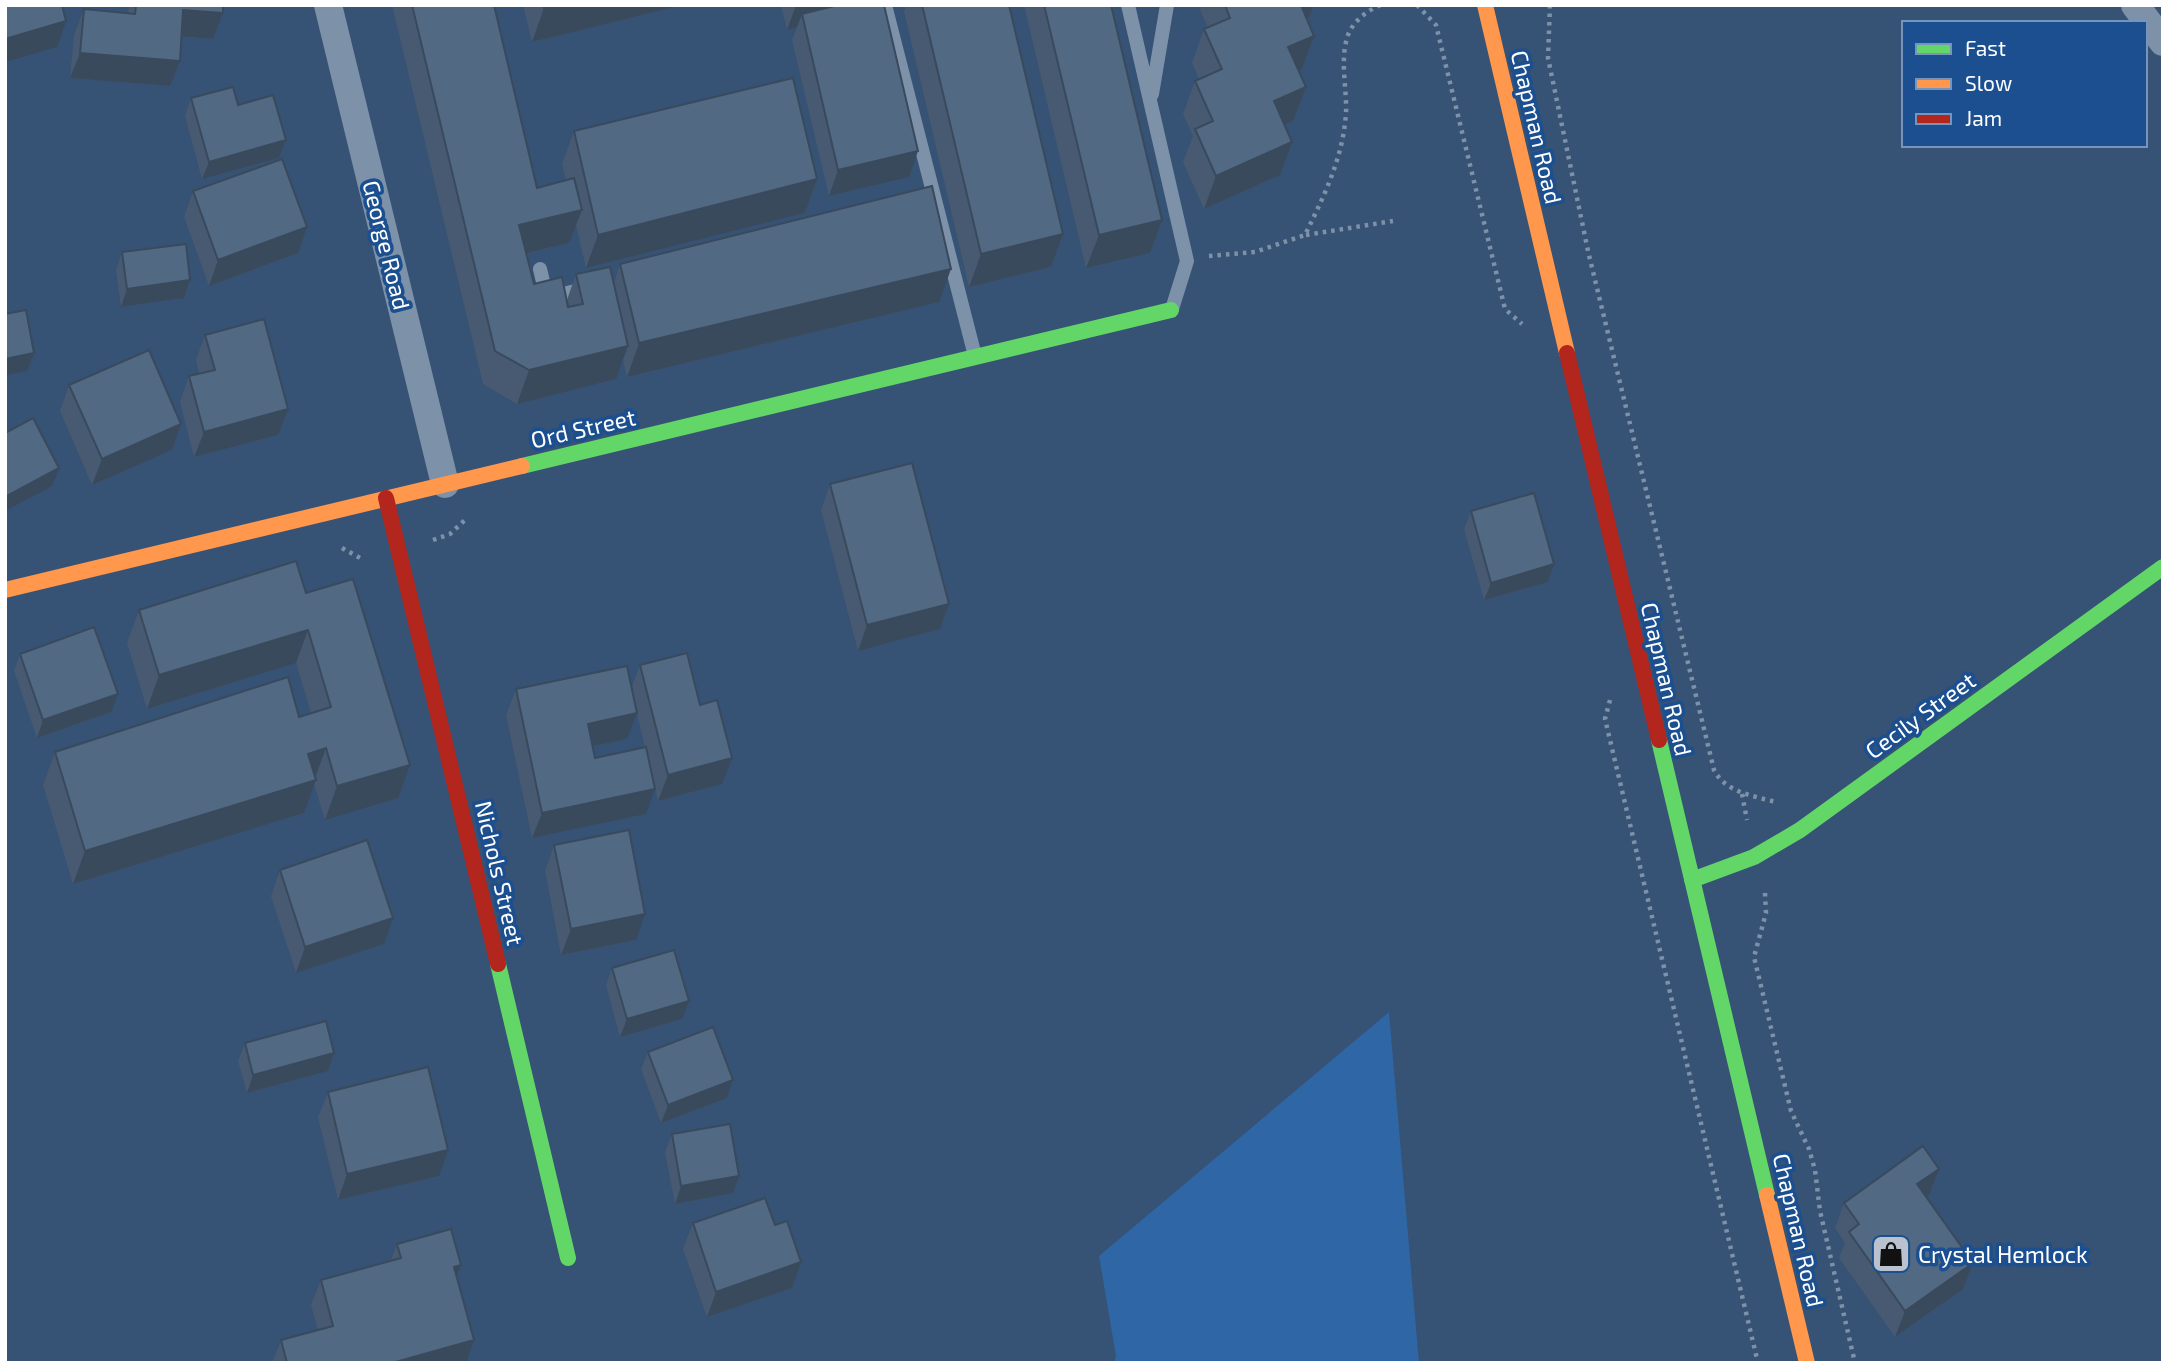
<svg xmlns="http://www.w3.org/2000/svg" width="2168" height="1368" font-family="'Exo 2',sans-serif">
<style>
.green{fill:#2f66a5}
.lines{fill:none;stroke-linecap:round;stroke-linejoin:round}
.path{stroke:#7d92a8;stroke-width:4.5;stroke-dasharray:3.5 5;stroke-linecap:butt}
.lane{stroke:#7d92a8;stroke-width:14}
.street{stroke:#7d92a8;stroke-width:28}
.fast{stroke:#63d668;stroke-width:16}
.slow{stroke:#ff974d;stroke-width:16}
.jam{stroke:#b3261e;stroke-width:16}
.wall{fill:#475a72;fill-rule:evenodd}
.shaded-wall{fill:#394a5c}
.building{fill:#526984;stroke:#394a5c;stroke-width:2}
.labels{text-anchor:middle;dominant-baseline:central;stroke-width:7;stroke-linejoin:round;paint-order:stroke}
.street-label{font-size:23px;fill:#fff;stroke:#1b4f8f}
.poi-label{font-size:23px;fill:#fff;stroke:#1b4f8f;text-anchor:start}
</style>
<rect width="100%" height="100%" fill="#365274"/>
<path class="green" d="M1389 1012 1419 1363H1114L1116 1356 1099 1256Z"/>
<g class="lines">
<path class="path" d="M1417 5 1436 25 1505 309 1522 324
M1550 5 1548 58 1588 251 1714 770C1725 792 1753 796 1776 802
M1306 235 1393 221
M1209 256 1255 252 1305 235C1324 196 1343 158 1346 113 1347 89 1340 62 1347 38 1351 23 1367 10 1381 5
M433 540 450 534 466 519
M342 548 362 559
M1610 700 1605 719 1758 1363
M1742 794 1747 820
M1765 893 1766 913 1754 957 1791 1111 1809 1149 1815 1170 1820 1211 1855 1363"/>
<path class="lane" d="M885 5 975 356
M1128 5 1187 261 1172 309
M1152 94 1167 5
M540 269 547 298 587 288"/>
<path class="street" d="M328 5 445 484
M2135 5 2163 42"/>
<path class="fast" d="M522 466 1171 310
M1659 740 1767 1195
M1692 880 1754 857 1800 830 2163 567
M498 964 568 1258"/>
<path class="slow" d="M1485 5 1567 353
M5 590 522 466
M1767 1195 1807 1363"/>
<path class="jam" d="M1567 353 1659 740
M386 498 498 964"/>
</g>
<path class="wall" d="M129 5H223L213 39 181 37 170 86 70 78 74 35 84 9 128 13Z
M392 5H494L537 188 566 180 562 164 574 131 817 179 805 213 586 268 576 225 569 243 526 254 534 284 567 300 576 274 614 283 620 264 939 302 627 377 623 360 616 379 517 404 483 384Z
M523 5H683L532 42Z
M781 5H884L909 177 829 196 792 40 797 27 787 30Z
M906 5H1009L1063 234 1051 267 969 287 904 11Z
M1024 5H1111L1150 253 1086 268Z
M1202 5H1314L1309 17 1307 19 1314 36 1302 69 1298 71 1306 87 1293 121 1285 124 1280 175 1204 209 1183 162 1193 136 1183 114 1195 81 1199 79 1192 63 1204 29 1208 28 1200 10Z
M191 98 238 105 286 140 279 158 202 179 185 116Z
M193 191 298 253 209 286 184 217Z
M122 252 190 280 184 298 121 307 116 270Z
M205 335 278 435 194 457 180 402 189 376 199 374 196 360Z
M69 385 181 424 172 450 92 485 60 411Z
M830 484 949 604 940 629 858 651 821 510Z
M1471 511 1548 582 1484 600 1464 529Z
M306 593 398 798 325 820 314 784 304 813 73 884 43 785 55 752 299 717 311 713 296 663 147 709 127 643 139 610Z
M20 654 111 712 37 738 14 671Z
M640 665 700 705 722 784 658 801 653 780 646 814 532 838 506 715 516 689H631ZM636 709 645 748 595 758 593 746 627 739Z
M554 845 636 940 561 955 545 871Z
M280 870 384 944 296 973 271 896Z
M612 968 682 1019 620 1037 606 985Z
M245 1043 328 1071 247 1093 238 1061Z
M648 1052 733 1080 727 1098 661 1123 641 1069Z
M328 1092 439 1176 338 1200 318 1117Z
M672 1134 739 1176 733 1193 675 1204 665 1152Z
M1939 1169 1929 1195 1926 1197 1973 1263 1963 1289 1895 1337 1839 1258 1845 1243 1835 1228 1844 1203Z
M693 1223 792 1288 707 1317 683 1249Z
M397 1244 461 1265 457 1277 466 1363H272L281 1340 318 1330 311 1305 321 1280 391 1260Z"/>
<path class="shaded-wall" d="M557 5H683L532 42 544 8Z
M796 5H870L802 14 797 27 787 30Z
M1293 5H1314L1309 17 1285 29Z
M183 10 223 13 213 39 174 36Z
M66 21 57 47 5 62V39Z
M1314 36 1302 69 1276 81 1288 47Z
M80 53 180 61 170 86 70 78Z
M1306 87 1293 121 1262 134 1274 101Z
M286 140 279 158 202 179 209 162Z
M1292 142 1280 175 1204 209 1216 176Z
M918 151 909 177 829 196 838 170Z
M817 179 805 213 586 268 598 235Z
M582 210 569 243 507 258 519 225Z
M1162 220 1150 253 1086 268 1099 235Z
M307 227 298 253 209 286 218 260Z
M1063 234 1051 267 969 287 981 254Z
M951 269 939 302 627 377 639 343Z
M190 280 184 298 121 307 127 289Z
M628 346 616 379 517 404 529 370Z
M34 353 27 371 5 375V359Z
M288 409 278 435 194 457 204 432Z
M181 424 172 450 92 485 102 459Z
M59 468 52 486 5 511V497Z
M1554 564 1548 582 1484 600 1491 583Z
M949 604 940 629 858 651 867 625Z
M308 630 296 663 147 709 159 675Z
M118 694 111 712 37 738 43 720Z
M637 713 627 739 579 749 588 724Z
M326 748 314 781 316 780 304 813 73 884 85 851 308 754Z
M732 758 722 784 658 801 668 775Z
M410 765 398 798 325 820 337 786Z
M655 789 646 814 532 838 542 813Z
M645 914 636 940 561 955 571 929Z
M393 918 384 944 296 973 305 947Z
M689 1001 682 1019 620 1037 627 1019Z
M334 1053 328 1071 247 1093 253 1075Z
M733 1080 727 1098 661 1123 668 1105Z
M448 1150 439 1176 338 1200 347 1174Z
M1939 1169 1929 1195 1907 1210 1917 1184Z
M739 1176 733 1193 675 1204 681 1186Z
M801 1262 792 1288 707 1317 716 1292Z
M1973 1263 1963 1289 1895 1337 1905 1311Z
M461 1265 452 1291 454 1267Z
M474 1340 466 1363H392Z"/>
<path class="building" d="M5 5H62L66 21 5 39Z
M136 5H223V13L183 10 180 61 80 53 84 9 135 14Z
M412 5H494L537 188 574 178 582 210 519 225 534 284 562 277 568 307 583 304 576 274 610 267 628 346 529 370 495 351Z
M543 5H557L544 8Z
M838 5H884L918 151 838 170 802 14Z
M922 5H1009L1063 234 981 254Z
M1044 5H1111L1162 220 1099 235Z
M1225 5H1301L1314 36 1288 47 1306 87 1274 101 1292 142 1216 176 1195 129 1213 121 1195 81 1222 69 1204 29 1230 18Z
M793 78 817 179 598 235 574 131Z
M233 87 238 105 273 95 286 140 209 162 191 98Z
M282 159 307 227 218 260 193 191Z
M932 186 951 269 639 343 620 264Z
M186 244 190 280 127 289 122 252Z
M26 310 34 353 5 359V314Z
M264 319 288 409 204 432 189 376 215 370 205 335Z
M149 350 181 424 102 459 69 385Z
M33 418 59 468 5 497V433Z
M912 463 949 604 867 625 830 484Z
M1534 493 1554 564 1491 583 1471 511Z
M296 561 306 593 353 579 410 765 337 786 326 748 308 754 316 780 85 851 55 752 288 677 299 717 331 707 308 630 159 675 139 610Z
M94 627 118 694 43 720 20 654Z
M687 653 700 705 717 700 732 758 668 775 640 665Z
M627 666 637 713 588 724 595 758 646 747 655 789 542 813 516 689Z
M629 830 645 914 571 929 554 845Z
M367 840 393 918 305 947 280 870Z
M674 950 689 1001 627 1019 612 968Z
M326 1021 334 1053 253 1075 245 1043Z
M713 1027 733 1080 668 1105 648 1052Z
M428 1067 448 1150 347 1174 328 1092Z
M730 1124 739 1176 681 1186 672 1134Z
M1923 1146 1939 1169 1917 1184 1973 1263 1905 1311 1849 1232 1859 1224 1844 1203Z
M765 1198 775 1225 787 1221 801 1262 716 1292 693 1223Z
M451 1229 461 1265 454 1267 474 1340 392 1363H287L281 1340 333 1326 321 1280 401 1258 397 1244Z"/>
<defs>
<g id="shop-square" transform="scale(2.0125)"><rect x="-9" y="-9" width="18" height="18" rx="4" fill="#b9c2ce" stroke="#1b4f8f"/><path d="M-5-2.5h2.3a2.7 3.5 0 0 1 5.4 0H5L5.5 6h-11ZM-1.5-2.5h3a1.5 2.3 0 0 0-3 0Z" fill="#111"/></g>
</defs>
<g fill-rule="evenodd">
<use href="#shop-square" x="1891" y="1254"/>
</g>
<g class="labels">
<g class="street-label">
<text transform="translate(1537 127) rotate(77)">Chapman Road</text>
<text transform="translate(387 245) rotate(76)">George Road</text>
<text transform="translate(583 428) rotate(-13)">Ord Street</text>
<text transform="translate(1667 679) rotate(77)">Chapman Road</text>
<text transform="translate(1920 715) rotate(-36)">Cecily Street</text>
<text transform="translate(500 873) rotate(77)">Nichols Street</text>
<text transform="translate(1799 1230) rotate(77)">Chapman Road</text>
</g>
<g class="poi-label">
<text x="1918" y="1254">Crystal Hemlock</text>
</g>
</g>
<rect width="2168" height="1368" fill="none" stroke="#ffffff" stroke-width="14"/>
<rect x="1902" y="21" width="245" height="126" fill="#1b4f8f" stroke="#7695bc" stroke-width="2"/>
<rect x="1916" y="44" width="35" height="10" fill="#63d668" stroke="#7695bc" stroke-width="2"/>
<text x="1965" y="56" font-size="21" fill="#ffffff">Fast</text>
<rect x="1916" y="79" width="35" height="10" fill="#ff974d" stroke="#7695bc" stroke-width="2"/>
<text x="1965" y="91" font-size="21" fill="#ffffff">Slow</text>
<rect x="1916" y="114" width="35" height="10" fill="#b3261e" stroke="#7695bc" stroke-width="2"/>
<text x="1965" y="126" font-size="21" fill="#ffffff">Jam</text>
</svg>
